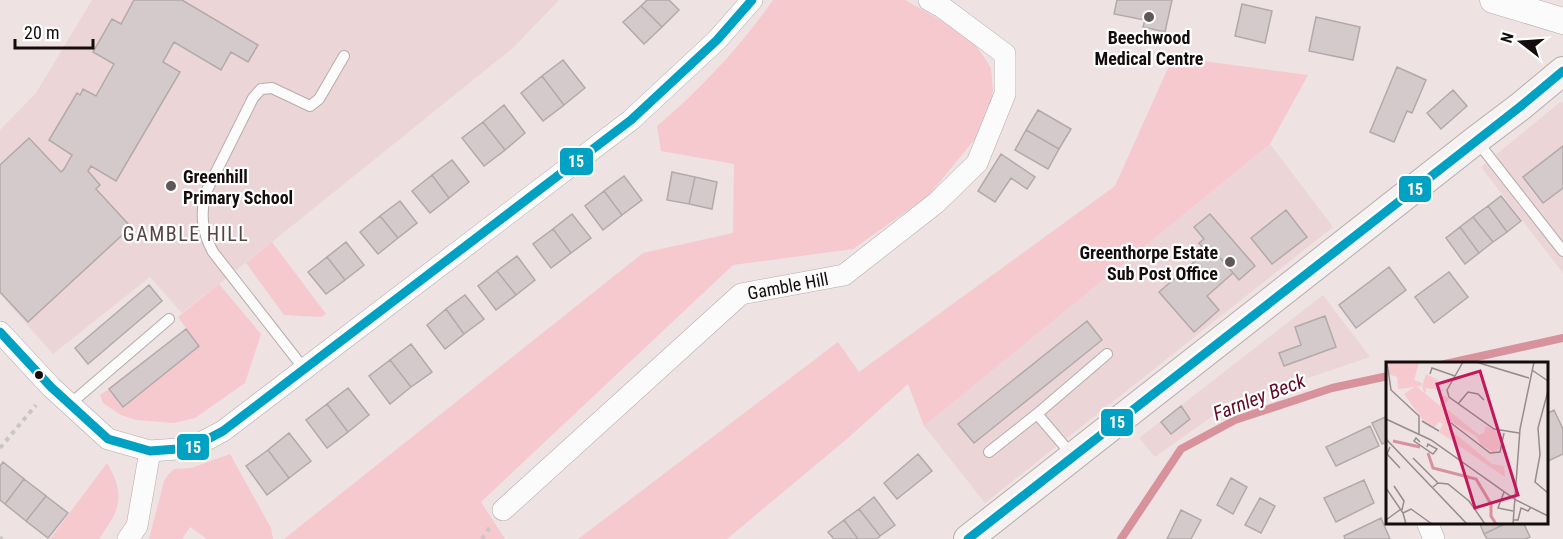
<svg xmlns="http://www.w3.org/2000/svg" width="1563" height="539" font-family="'Roboto Condensed',sans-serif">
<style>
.built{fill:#ecd5d7}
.green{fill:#f6c9ce}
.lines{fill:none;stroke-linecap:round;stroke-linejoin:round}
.stream{stroke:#d7929c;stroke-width:8}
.building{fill:#d5cacb;stroke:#b2a9aa;stroke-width:1.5}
.service-casing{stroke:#b5acad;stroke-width:12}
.minor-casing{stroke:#b5acad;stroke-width:22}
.tertiary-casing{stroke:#b5acad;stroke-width:27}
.secondary-casing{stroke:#b5acad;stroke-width:30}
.path{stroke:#cac6c6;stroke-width:4;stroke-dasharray:4.5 4.5;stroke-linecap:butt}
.service{stroke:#fcfbfb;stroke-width:10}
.minor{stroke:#fcfbfb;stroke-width:21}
.tertiary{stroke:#fcfbfb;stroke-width:26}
.secondary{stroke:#f6f2f2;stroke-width:28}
.bus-1-casing{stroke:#fff;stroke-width:14}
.bus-1{stroke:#01a1c4;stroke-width:9}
.poi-dot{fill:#605758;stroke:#fff;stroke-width:2}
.bus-dot{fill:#140c0d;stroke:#fff;stroke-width:2}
.labels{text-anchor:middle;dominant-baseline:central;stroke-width:4.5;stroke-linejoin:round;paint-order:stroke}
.poi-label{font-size:18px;font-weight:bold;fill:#140c0d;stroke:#fff}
.street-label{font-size:18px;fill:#140c0d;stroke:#fff}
.neighbourhood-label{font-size:20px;letter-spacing:1.5px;fill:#564345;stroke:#fff}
.water-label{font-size:20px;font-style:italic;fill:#630b25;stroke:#fff}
.inset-river{fill:none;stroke:#d7929c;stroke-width:3}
.inset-road{fill:none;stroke:#978c8d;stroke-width:1.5}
.view{fill:#c2185b;fill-opacity:0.15;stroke:#c2185b;stroke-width:3}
.inset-edge{fill:none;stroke:#140c0d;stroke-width:3}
.line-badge{stroke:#fff;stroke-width:2}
.badge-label{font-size:16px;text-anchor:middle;font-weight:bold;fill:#fff}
</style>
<rect width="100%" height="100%" fill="#eee2e3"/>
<path class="built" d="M92 0H559L514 47 272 242 182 313 150 277 53 354 0 294V130L36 93Z
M1563 102V273L1481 167 1559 103Z
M1270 144 1333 227 985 503 924 426Z
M1323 295 1370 357 1228 405 1155 457 1139 438Z"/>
<path class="green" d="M773 0H905L964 33 980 51 991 68 993 90 990 109 980 133 928 196 853 249 733 265 481 502 505 539H284L643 253 733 233 734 164 661 151 657 126C701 89 740 47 773 0Z
M1173 57 1308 75 1270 144 924 426 908 384 848 438 727 539H578L838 342 859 372 1115 186Z
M272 242 326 314 321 317 284 315 246 263Z
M219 284 261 334 245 383 195 418 174 423 136 420 121 415 103 403 100 395 109 389 123 407 199 346 178 317Z
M230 454 271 528 273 539H207L190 527 182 539H149L164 481 167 476 174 469 191 468Z
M107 463C127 497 119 510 99 539H50Z"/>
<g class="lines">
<path class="stream" d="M1445 364 1563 338
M1121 539 1181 449 1235 420 1332 388 1388 376"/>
</g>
<path class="building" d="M134 0H182L258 45 248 62 231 52 221 70 174 42 163 62 180 72 116 181 91 166 88 171 100 185 96 189 131 227 28 322 0 292V165L29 138 61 172 64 169 72 155 49 140 77 93 80 95 83 89 96 96 114 64 93 52 112 19 121 24Z
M647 0H669L679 10 662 27 641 6Z
M1117 0H1172L1165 32 1143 27 1145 20 1114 14Z
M1242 4 1272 11 1265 43 1235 36Z
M641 6 662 27 644 44 623 22Z
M1316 17 1360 27 1353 60 1309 51Z
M563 60 585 88 564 105 542 76Z
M1397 67 1426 80 1412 113 1407 111 1394 142 1370 132Z
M542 76 564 105 543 121 521 93Z
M1453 90 1467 106 1441 129 1427 113Z
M504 105 525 133 505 150 483 122Z
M1038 110 1071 129 1059 149 1026 130Z
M483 122 505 150 484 166 462 138Z
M1026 130 1059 149 1048 169 1015 150Z
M1563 146V188L1543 203 1523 177Z
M1001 154 1035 177 1027 189 1011 178 995 202 978 191Z
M452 160 469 182 449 198 432 175Z
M672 172 695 177 689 204 667 200Z
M432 175 449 198 430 213 412 191Z
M624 176 642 200 622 215 604 191Z
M695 177 717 182 712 209 689 204Z
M604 191 622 215 603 230 585 206Z
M1501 196 1521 221 1507 232 1488 206Z
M400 201 417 223 398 238 380 216Z
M1488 206 1507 232 1493 242 1473 217Z
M1286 210 1307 237 1272 264 1251 238Z
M572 214 591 238 571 253 553 229Z
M1210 214 1255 266 1239 280 1211 247 1206 252 1199 243 1204 239 1194 227Z
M380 216 398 238 378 254 360 232Z
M1473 217 1493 242 1479 253 1460 227Z
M1460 227 1479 253 1465 264 1446 238Z
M553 229 571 253 551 268 533 244Z
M346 242 364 265 345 280 327 257Z
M1211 247 1233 273 1207 296 1219 310 1194 332 1159 292Z
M517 256 535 280 516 295 497 271Z
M327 257 345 280 326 294 308 272Z
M1389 267 1406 290 1356 328 1339 305Z
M497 271 516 295 496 310 478 286Z
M1449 272 1468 297 1434 323 1415 297Z
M149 285 162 301 88 364 75 348Z
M465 295 484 319 464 334 446 309Z
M446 309 464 334 445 349 427 325Z
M1325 316 1336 347 1284 366 1279 353 1301 345 1295 327Z
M1087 321 1102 340 974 443 958 424Z
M186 329 199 346 123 407 109 389Z
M411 344 432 372 411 387 390 360Z
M390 360 411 387 390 404 369 376Z
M348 388 369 415 348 432 327 404Z
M327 404 348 432 327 448 306 420Z
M1181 406 1190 419 1171 434 1161 422Z
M1554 410 1563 429V454L1546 462V414Z
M1388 416V441L1382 444 1372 423Z
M1370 426 1379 446 1336 466 1326 447Z
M289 433 311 461 289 478 268 450Z
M268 450 289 478 267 495 246 466Z
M918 454 932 471 897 499 884 483Z
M3 462 24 479 5 504 0 500V466Z
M1231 478 1247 487 1233 514 1217 505Z
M24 479 46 496 26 521 5 504Z
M1364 480 1374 503 1336 522 1324 498Z
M46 496 68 513 48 538 26 521Z
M874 497 895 525 880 536 859 509Z
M1260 498 1275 506 1261 533 1245 525Z
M859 509 880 536 877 539H858L844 520Z
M1181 510 1201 520 1191 539H1167Z
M1381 518 1390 539H1345L1344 536Z
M844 520 858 539H834L828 532Z
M1479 522H1509L1484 534Z
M1509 522H1523L1530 537 1526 539H1487L1484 534Z"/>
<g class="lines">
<g class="service-casing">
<path id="service" d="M1476 140 1563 251
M305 370 213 252C202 232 200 214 206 192L253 98 261 89 272 88 310 106 319 99 344 56
M70 404 169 319
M1037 414 1107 354
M989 452 1037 414 1073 456"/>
</g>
<g class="minor-casing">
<g id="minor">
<path d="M0 332 51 387 108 439 150 451 191 448 223 431 631 120 717 40 752 0"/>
<path id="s1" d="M503 510 741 294 844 275 936 203 977 163 1005 94V54L942 7 929 0"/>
<path d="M1427 522 1434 539"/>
<path d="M128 539 137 526 150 451"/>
</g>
</g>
<g class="tertiary-casing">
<path id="tertiary" d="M1493 0 1563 21"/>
</g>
<g class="secondary-casing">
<path id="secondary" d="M968 539 1476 140 1521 106 1563 71"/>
</g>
<path class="path" d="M0 448 36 405
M0 537 2 539
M482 539 490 527"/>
<use href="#service" class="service"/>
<use href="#minor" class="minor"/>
<use href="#tertiary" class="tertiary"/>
<use href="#secondary" class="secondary"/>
<g class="bus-1-casing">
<path id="bus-1" d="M0 332 51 387 108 439 150 451 191 448 223 431 631 120 717 40 752 0
M968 539 1521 106 1563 71"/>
</g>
<use href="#bus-1" class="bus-1"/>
</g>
<g class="poi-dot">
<circle cx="1149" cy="17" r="6"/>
<circle cx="171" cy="186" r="6"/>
<circle cx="1230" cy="262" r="6"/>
</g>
<circle class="bus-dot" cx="39" cy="375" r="5"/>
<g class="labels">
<g class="poi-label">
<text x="1149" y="37">Beechwood<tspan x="1149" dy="21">Medical Centre</tspan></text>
<text x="183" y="176" text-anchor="start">Greenhill<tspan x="183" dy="21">Primary School</tspan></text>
<text x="1218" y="252" text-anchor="end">Greenthorpe Estate<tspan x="1218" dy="21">Sub Post Office</tspan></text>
</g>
<g class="street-label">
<text stroke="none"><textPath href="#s1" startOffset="369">Gamble Hill</textPath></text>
</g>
<g class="neighbourhood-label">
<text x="186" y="234">GAMBLE HILL</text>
</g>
<g class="water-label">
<text transform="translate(1259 397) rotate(-21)">Farnley Beck</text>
</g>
</g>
<g transform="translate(1386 362)">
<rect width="162" height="162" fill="#eee2e3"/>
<path d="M3 0 33 1 28 18 36 21 35 24 12 27 11 15 3 12ZM40 12 52 18 50 25 59 29 40 26 39 32 36 25ZM30 24 54 44V35L60 34 63 38 57 44 93 73 98 71 100 64 114 71V86L107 90 95 83 90 74 66 60 61 65 106 102 118 104 119 115 53 70 57 62 53 60 49 65 38 59 18 32Z" fill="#f6c9ce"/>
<path class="inset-river" d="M7 79 34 85M42 91 47 106 90 117 105 142V154L110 162"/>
<path class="inset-road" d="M1 0 5 28 33 54V72M77 0 61 28 63 35 108 67 133 71M90 0 143 16M146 8 162 19M44 12 46 6 69 14M162 29 152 66 154 93 149 120 162 131M72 42 82 30 92 32 98 38M0 57 45 78 130 138 162 154M36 59 53 69M65 61 104 91 114 90 118 71M0 77 81 162M34 80 30 76 28 79 47 92 51 87 42 82 41 85M4 85 1 92 14 106M27 96 52 121M8 124 18 139 16 148M47 125 52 121 62 122 83 139 99 162M0 126 17 151 20 162M118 130 112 146 127 149M17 151 25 147 46 162M0 158 15 147M127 158H132L135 146 142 149 145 145M127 162 134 67 148 0"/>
<path class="view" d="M94 9 132 133 89 146 51 22Z"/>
<rect width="162" height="162" class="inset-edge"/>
</g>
<g class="line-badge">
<rect x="559" y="147" width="35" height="29" rx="6" fill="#01a1c4"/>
<rect x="1398" y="175" width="34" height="28" rx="6" fill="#01a1c4"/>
<rect x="1100" y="408" width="34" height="29" rx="6" fill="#01a1c4"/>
<rect x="176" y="433" width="34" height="28" rx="6" fill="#01a1c4"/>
</g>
<g class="badge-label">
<text x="576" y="167">15</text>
<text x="1415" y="195">15</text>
<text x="1117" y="428">15</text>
<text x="193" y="453">15</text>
</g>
<g transform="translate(1521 42) rotate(287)" stroke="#ffffff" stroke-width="4.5" paint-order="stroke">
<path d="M0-4.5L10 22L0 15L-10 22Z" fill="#140c0d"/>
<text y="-9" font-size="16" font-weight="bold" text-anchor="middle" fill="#140c0d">N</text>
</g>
<path d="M15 39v9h78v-9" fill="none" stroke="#140c0d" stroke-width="3"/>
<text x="24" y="39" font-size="18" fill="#140c0d" stroke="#ffffff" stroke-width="4.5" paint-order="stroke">20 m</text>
</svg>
